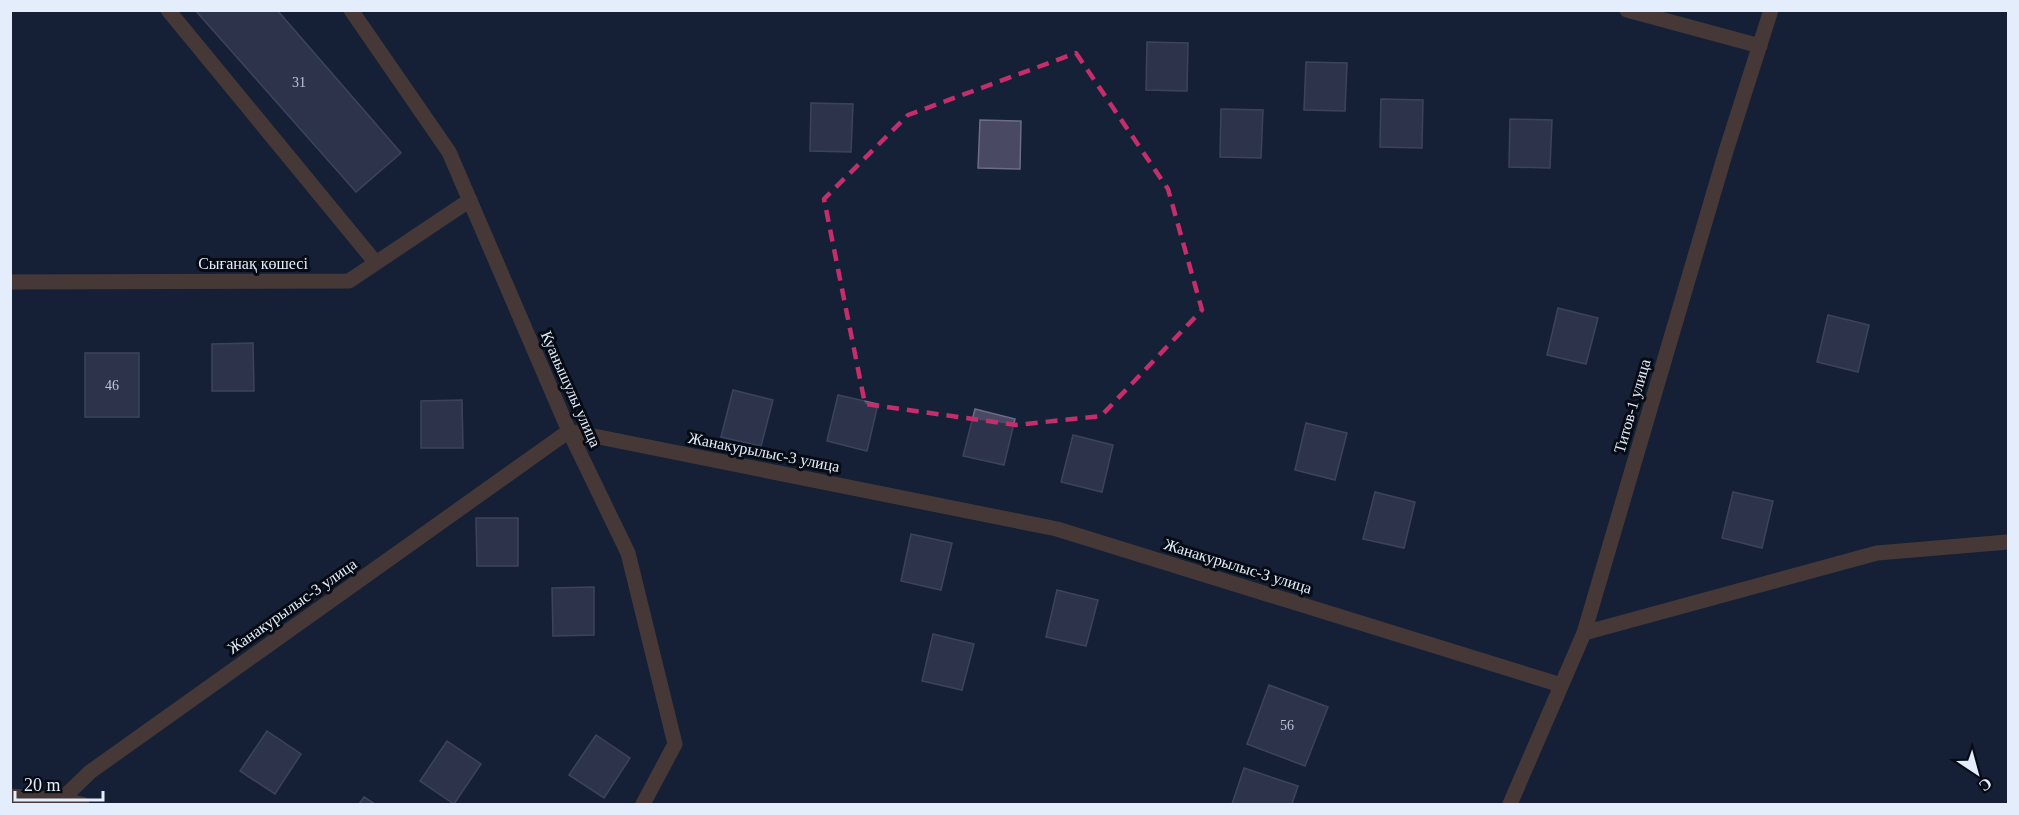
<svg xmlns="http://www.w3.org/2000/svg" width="2019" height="815" font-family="'Times New Roman',serif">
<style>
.building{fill:#4a4964;stroke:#6d6c89;stroke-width:1.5}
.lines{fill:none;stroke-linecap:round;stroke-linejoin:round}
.minor{stroke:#83563b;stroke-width:15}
.marked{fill:none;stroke:#c52d6b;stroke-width:4.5;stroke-dasharray:12 8;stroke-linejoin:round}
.labels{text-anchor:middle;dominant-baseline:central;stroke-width:6;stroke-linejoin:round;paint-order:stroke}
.number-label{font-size:14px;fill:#bec4d6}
.street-label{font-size:16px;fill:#e4edfc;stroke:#060b14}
</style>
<rect width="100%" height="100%" fill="#152137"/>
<path class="building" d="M195 10H277L401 153 356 192Z
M1147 42 1188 43 1187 91 1146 90Z
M1306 62 1347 63 1345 111 1304 110Z
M1381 99 1423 100 1422 148 1380 147Z
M811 103 853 104 851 152 810 151Z
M1221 109 1263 110 1261 158 1220 157Z
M1510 119 1552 120 1550 168 1509 167Z
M980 120 1021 121 1020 169 978 168Z
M1558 308 1598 318 1586 364 1547 355Z
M1828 315 1869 325 1858 372 1817 362Z
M253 343 254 391H212V344Z
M85 353H139V417H85Z
M733 390 773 400 761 446 721 437Z
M838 395 878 404 867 451 827 441Z
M462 400 463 448H421V401Z
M975 409 1015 419 1004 465 963 456Z
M1306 423 1347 433 1335 480 1295 470Z
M1073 435 1113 445 1102 492 1061 482Z
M1375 492 1415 502 1404 548 1363 539Z
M1733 492 1773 501 1762 548 1722 538Z
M476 518H518V566H477Z
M911 534 952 543 941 590 901 581Z
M594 587V635L553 636 552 588Z
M1057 590 1098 600 1086 646 1046 637Z
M933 634 974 644 962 690 922 681Z
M1269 685 1328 707 1305 766 1247 744Z
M267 731 301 754 275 794 240 771Z
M596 735 630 758 604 798 569 775Z
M447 741 481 764 454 804 420 781Z
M1244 768 1298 786 1292 804H1232Z
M364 797 375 804H359Z"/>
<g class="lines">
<path class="minor" d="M168 10 376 263
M351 10 449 152 569 431 628 553 675 744 643 804
M1627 10 1760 46
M10 282 349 281 470 200
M1584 633 1877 553 2008 542
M10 796 62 800 82 804
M57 804 90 772 569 431 1057 529 1561 685
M1510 804 1584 633 1726 151 1771 10"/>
</g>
<path d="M0 0H2019V815H0ZM1076 53 1168 189 1202 310 1101 416 1016 425 865 404 824 199 908 115Z" fill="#152137" fill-opacity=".55" fill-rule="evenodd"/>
<path class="marked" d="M1076 53 1168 189 1202 310 1101 416 1016 425 865 404 824 199 908 115Z"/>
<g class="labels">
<g class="number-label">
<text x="299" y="82">31</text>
<text x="112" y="385">46</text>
<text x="1287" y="725">56</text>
</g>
<g class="street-label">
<text x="253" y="263">Сығанақ көшесі</text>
<text transform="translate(571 389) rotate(66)">Куанышулы улица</text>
<text transform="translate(1632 406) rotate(-74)">Титов-1 улица</text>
<text transform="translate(764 452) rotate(11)">Жанакурылыс-3 улица</text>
<text transform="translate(1238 566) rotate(17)">Жанакурылыс-3 улица</text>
<text transform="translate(292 606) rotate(-35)">Жанакурылыс-3 улица</text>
</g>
</g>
<rect width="2019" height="815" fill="none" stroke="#e4edfc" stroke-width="24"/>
<g transform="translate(1977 773) rotate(144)" stroke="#060b14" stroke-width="4.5" paint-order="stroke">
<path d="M0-4.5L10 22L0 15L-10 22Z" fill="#e4edfc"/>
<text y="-9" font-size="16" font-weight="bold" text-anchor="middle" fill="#e4edfc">С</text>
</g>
<path d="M15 791v9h88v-9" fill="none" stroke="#e4edfc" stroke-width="3"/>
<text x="24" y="791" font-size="18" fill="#e4edfc" stroke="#060b14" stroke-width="4.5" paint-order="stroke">20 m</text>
</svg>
